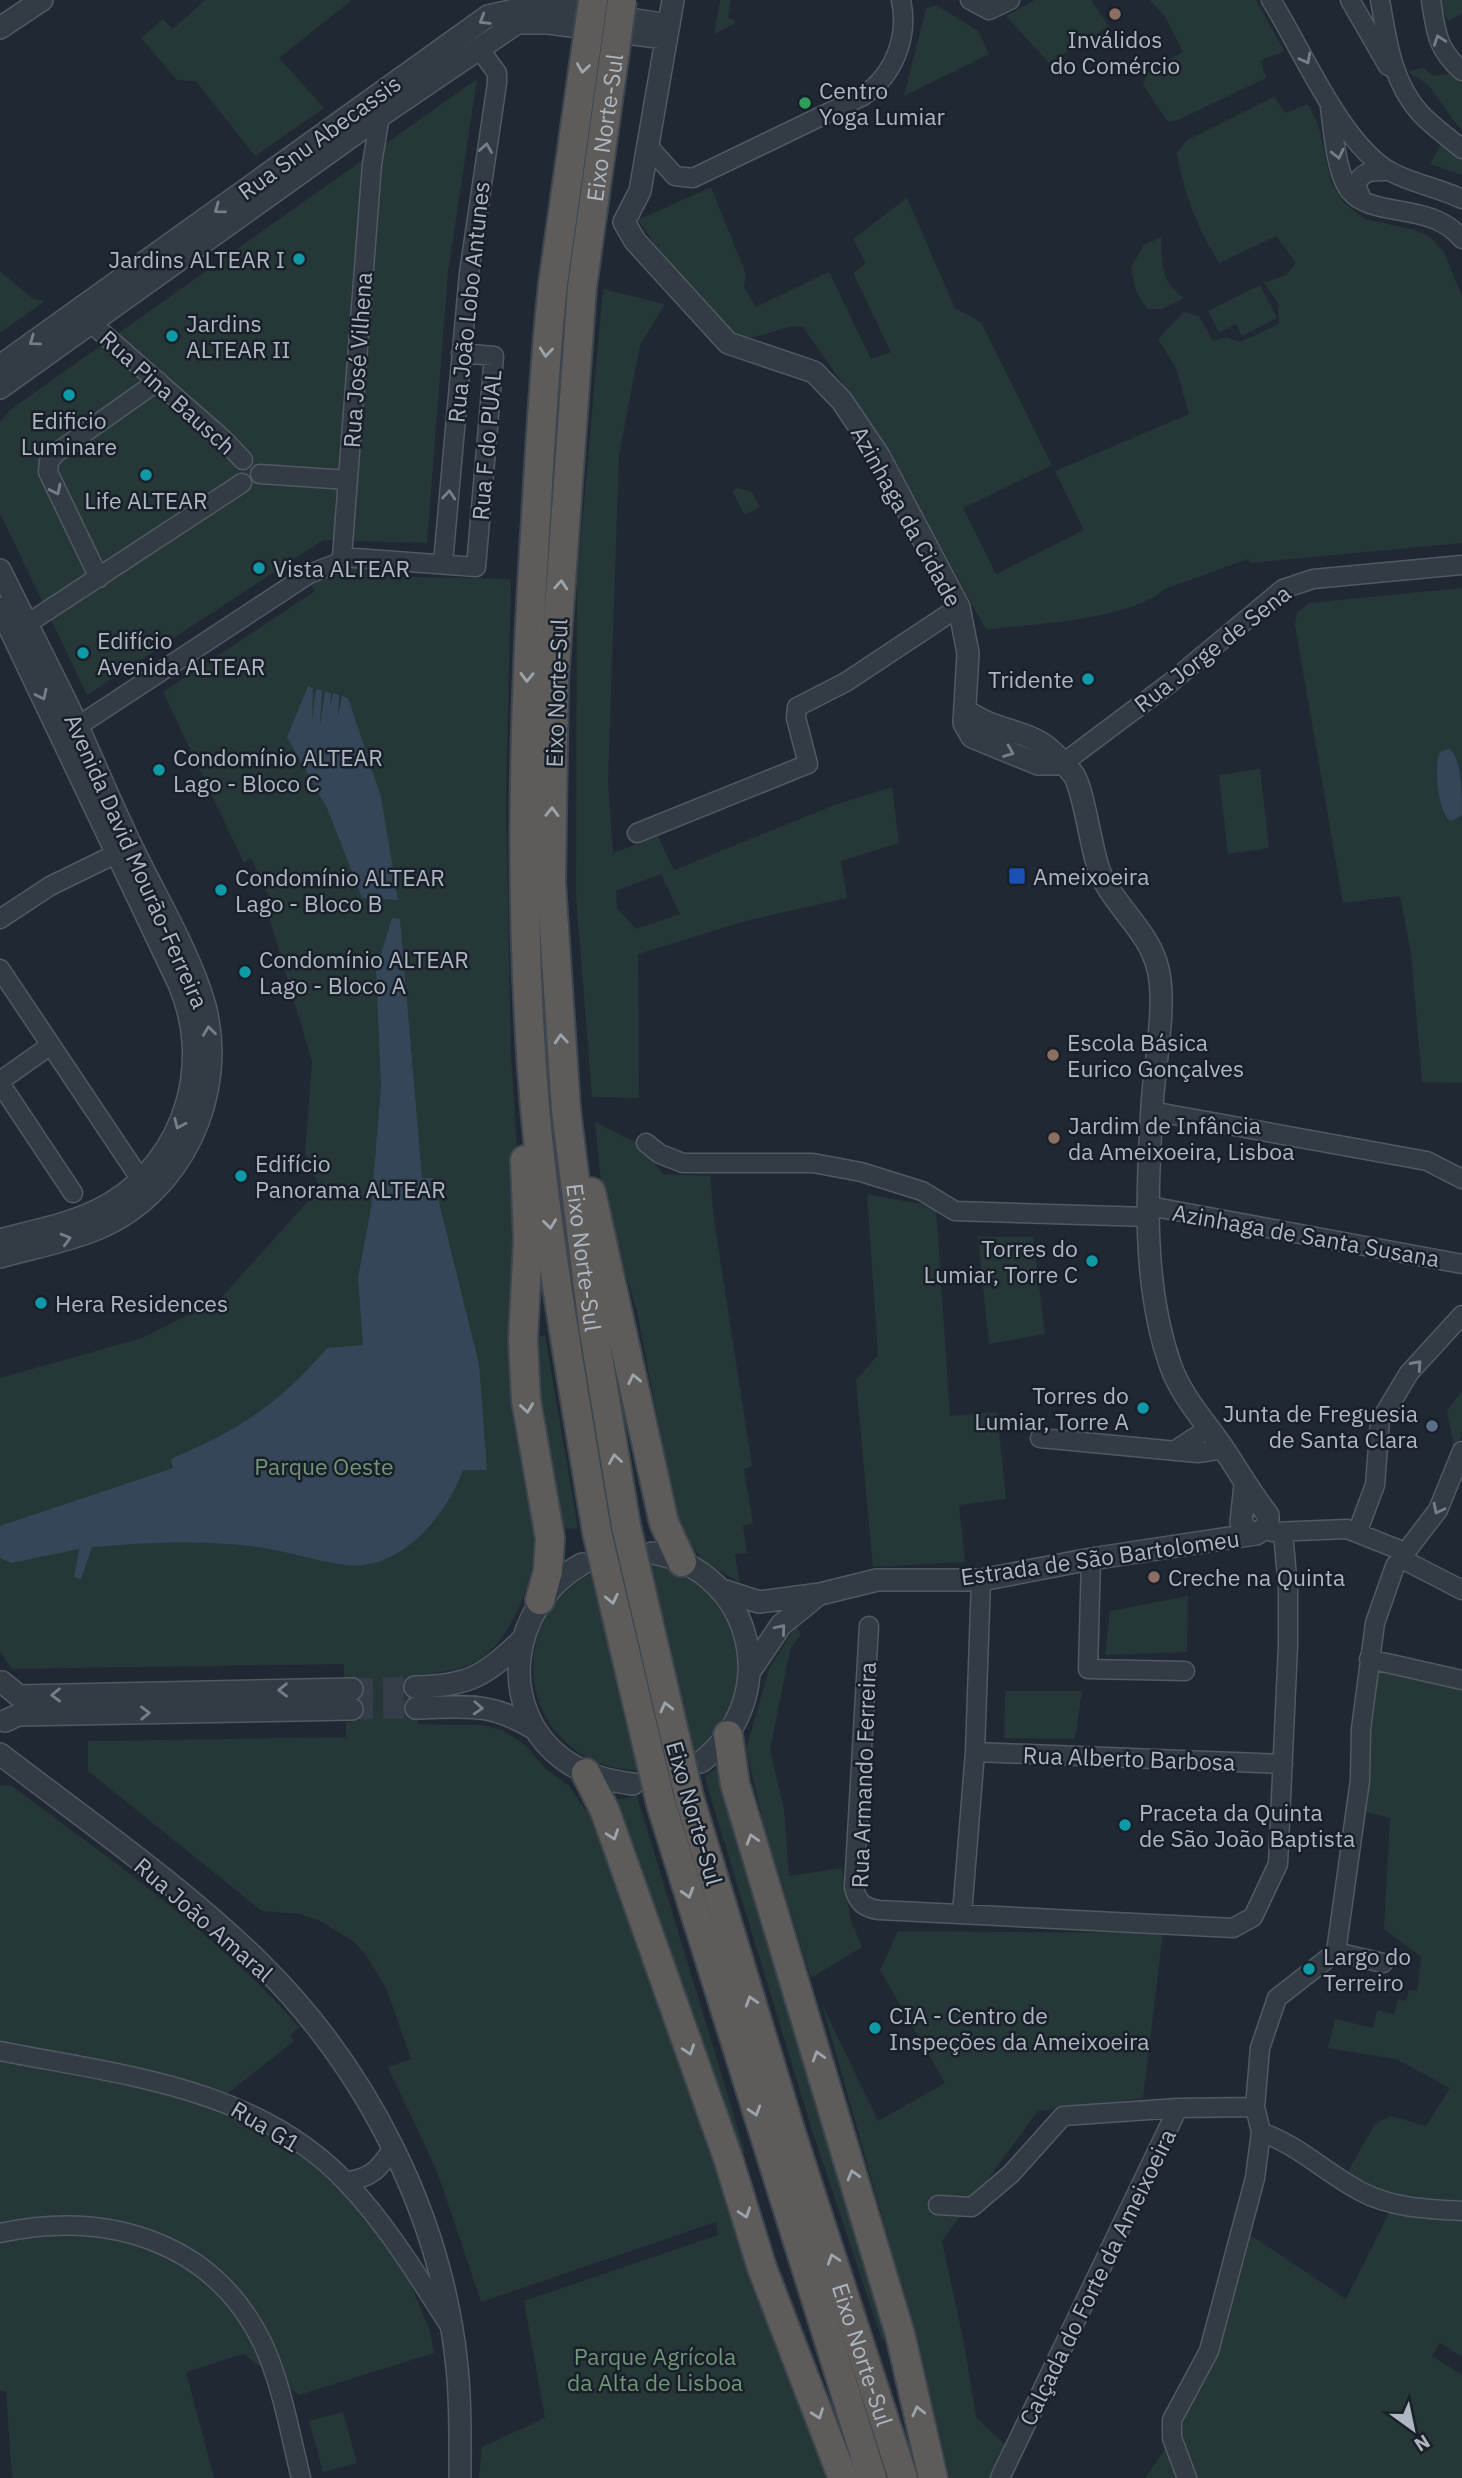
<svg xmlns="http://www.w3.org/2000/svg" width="1462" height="2478" font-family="'IBM Plex Sans',sans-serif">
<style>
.green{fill:#253736;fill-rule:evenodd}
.water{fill:#354659}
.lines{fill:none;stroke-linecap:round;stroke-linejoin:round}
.tertiary-tunnel{stroke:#353e48;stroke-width:21;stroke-dasharray:21 10;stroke-linecap:butt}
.minor-casing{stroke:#515962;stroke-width:21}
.tertiary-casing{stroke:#515962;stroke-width:24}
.trunk-casing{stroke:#3e464f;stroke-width:32}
.minor{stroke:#333b44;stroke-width:18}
.tertiary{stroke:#333b44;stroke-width:21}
.trunk{stroke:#5e5c5a;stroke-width:28}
.trunk-bridge-casing{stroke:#3e464f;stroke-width:32;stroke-linecap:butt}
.trunk-bridge{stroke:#5e5c5a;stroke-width:28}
.oneway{stroke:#767f89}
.oneway2{stroke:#9da4ac}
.education-dot{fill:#8d6e63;stroke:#192029;stroke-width:2.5}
.leisure-dot{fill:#2e9e5b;stroke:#192029;stroke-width:2.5}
.culture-dot{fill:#0f9aa8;stroke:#192029;stroke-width:2.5}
.transit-dot{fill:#1a4fb4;stroke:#192029;stroke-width:2.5}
.service-dot{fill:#5c6f8a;stroke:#192029;stroke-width:2.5}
.labels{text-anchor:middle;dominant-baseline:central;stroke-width:5;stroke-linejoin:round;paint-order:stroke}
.poi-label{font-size:23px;fill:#adb6c1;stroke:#192029;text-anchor:start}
.street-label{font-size:23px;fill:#adb6c1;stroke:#192029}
.park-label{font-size:23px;fill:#709576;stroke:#192029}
</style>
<rect width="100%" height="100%" fill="#202933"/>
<path class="green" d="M205 0H352L279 58 324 108 255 156 196 81 177 80 141 38 163 19 173 29Z
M720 0H731L728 18 735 21 734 24 714 34Z
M1035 0H1091L1109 26 1049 63 1006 16Z
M1152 0H1256L1284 51 1260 61 1266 78 1178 120 1168 122 1143 85 1147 73 1183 52 1164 15 1150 1Z
M1438 0H1462V13L1448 21Z
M936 5 978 31 989 54 904 96 926 9Z
M1424 68 1433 76 1455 73 1462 76V130C1448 117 1436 90 1423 81 1417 76 1414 78 1409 71Z
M477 79 448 272 427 543 323 540 87 695 0 513V422L10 410Z
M1274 97 1286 113 1308 104 1318 124 1331 181 1342 201 1365 219 1415 230 1430 237 1444 252 1462 296V543L1250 563 1248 559 1165 589C1128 621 1035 623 986 630L889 450 803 327C782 324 764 339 745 337 716 334 656 246 638 220L711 187 746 274 744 287 756 307 829 272 871 359 891 352 853 273 866 263 853 239 907 198 955 308 981 322 1052 465 963 508 996 574 1084 530 1055 471 1189 414 1176 368 1158 339 1184 312 1199 316 1213 341 1227 337 1240 342 1279 324 1278 303 1264 283 1286 275 1296 263 1276 236 1219 263C1198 229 1183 192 1177 153L1187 140Z
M1441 144 1462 158V175L1430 164Z
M1161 237C1162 264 1160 281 1184 298L1162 309H1147L1136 291 1131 267 1144 245Z
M0 271 33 299 45 301 0 333Z
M1260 285 1277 318 1242 336 1236 324 1219 333 1208 311Z
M603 289 665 304 640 345 619 455 608 782 613 853 658 836 674 870 837 804 892 787 899 843 841 861 847 898 746 921 638 954 639 1098 592 1097 576 896 577 582ZM661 874 680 914 636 929 617 908 616 891Z
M737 488 752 492 760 507 745 515 732 491Z
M373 566V576L511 579 506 799 511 1056 542 1533 534 1535C538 1572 513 1638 480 1659 466 1669 450 1671 434 1673L433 1676 416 1678 418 1724 482 1725 502 1730 524 1744 545 1768 569 1786 589 1815 593 1814 787 2372 829 2478H479L482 2447 545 2418 524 2301 718 2235 716 2222 481 2302 437 2171 388 2067 411 2059 387 1990 366 1955 353 1941 320 1921 300 1914 262 1911 88 1771V1741L346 1737V1722H353L352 1680 344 1679V1664L12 1669 0 1652V1378L142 1338 220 1299 320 1188 305 1154 312 1061 268 914 275 910 251 858 244 863 163 692 315 591 310 582 339 570Z
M1462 588V1083L1422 1082 1411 953 1400 896 1343 903 1295 625 1297 613 1309 603Z
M1260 769 1269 848 1228 854 1219 775Z
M595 1122 639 1144 663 1174 710 1176 714 1220 752 1466 744 1469 753 1524 743 1526 747 1553 735 1554 740 1583 702 1560 678 1526 637 1311 603 1201Z
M867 1194 936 1207 950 1416 997 1412 1006 1499 959 1505 965 1562 873 1567 856 1380 878 1355Z
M978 1237H1033L1045 1334 989 1344Z
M545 1335 578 1528 563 1529 541 1415 538 1337Z
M1462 1391V1433L1455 1453 1447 1410Z
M533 1667a103 103 0 1 1 206 0a103 103 0 1 1-206 0Z
M1188 1596 1187 1652 1105 1655 1110 1611Z
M796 1626 801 1634 790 1650 770 1750 784 1809 789 1876 842 1868 851 1921 862 1947 811 1978 765 1830 746 1749 769 1669Z
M1373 1665 1462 1688V2357L1440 2343 1432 2356 1462 2375V2478H1145L1182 2425 1215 2349 1246 2232 1346 2299 1392 2207 1390 2196 1347 2173 1375 2124 1391 2116 1426 2126 1450 2088 1396 2059 1328 2048 1335 2019 1373 2028 1377 2010 1394 2014 1398 1999 1406 2001 1409 1990 1417 1991 1421 1957 1384 1929 1390 1818 1361 1811Z
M1005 1691H1082L1075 1739 1004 1738Z
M719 1766 889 2338 882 2340 812 2130 709 1792 705 1776Z
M0 1785 12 1786C112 1861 216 1932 299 2027L290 2035 294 2041 227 2094 285 2125 342 2169 409 2280 430 2332 434 2353 299 2395 243 2354 186 2372 214 2478H12L6 2391H0Z
M637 1796 745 2152 739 2154 618 1799Z
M898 1931 1163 1933 1143 2098 1038 2111 942 2241 964 2343 976 2417 1005 2445 991 2478H950L914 2330 822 2004 878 2121 945 2083 880 1970Z
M343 2412 357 2463 323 2472 309 2421Z"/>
<path class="water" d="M308 686 313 688 312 722 316 689 322 690 320 727 325 691 331 693 330 708 333 693 339 695 338 717 342 696 348 698 381 797 398 900 362 898 327 808 287 737Z
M1449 749C1462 756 1462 798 1462 815L1451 821C1438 815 1433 763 1440 752Z
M392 918 400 919 422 1178H433L479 1364 487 1470H463C447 1515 400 1572 346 1565 311 1560 277 1548 241 1545 191 1540 142 1543 92 1547L81 1579 74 1577 80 1545 79 1549 11 1563 0 1558V1526L173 1468 171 1459C240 1429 278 1405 327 1348L363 1345 358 1278 371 1208 381 1087 376 970Z"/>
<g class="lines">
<path class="tertiary-tunnel" d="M352 1689 415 1687
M352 1709 416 1708"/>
<g class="minor-casing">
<path id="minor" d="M970 0 989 10 1010 0
M1271 0C1302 49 1341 144 1391 172 1414 184 1439 188 1462 199
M1350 0 1388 66
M1380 0C1387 40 1392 82 1420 113 1432 126 1448 137 1462 149
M1431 0C1436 33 1437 49 1462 71
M1330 107C1333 129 1336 174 1350 191 1373 219 1431 201 1462 239
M649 147 675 176 693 178 863 96C894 75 909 37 901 0
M1362 200 1356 185C1363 169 1374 171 1390 171
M92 324 223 439 243 460
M260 474 348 480
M342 557 372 164 380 116
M443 563 469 273 497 83V73L478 47
M99 578 48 472 49 461 56 453 158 381
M27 624 242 483
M78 726 309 574 338 563 342 557 476 567 494 356 461 353
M1062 764 1170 683 1283 589 1313 579 1462 565
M637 833 808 764 796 718 797 707 846 682 959 607
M0 919 50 886 128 848
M0 969 141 1180
M0 1081 51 1045
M0 1083 73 1193
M1151 1111 1427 1161 1462 1179
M646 1143 660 1154 683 1163H813L861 1172 922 1191 955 1211 1149 1217
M1149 1206 1462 1264
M1040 1438 1198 1453 1224 1449
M1174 1451 1209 1428
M1272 1532 1347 1529 1405 1552
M1357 1533 1375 1485 1380 1421 1409 1373 1462 1315
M1400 1558 1462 1590
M1091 1559 1088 1669 1185 1671
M869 1626 854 1887C857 1902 864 1908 879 1910L1233 1928 1253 1917 1278 1864 1288 1645V1588L1283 1533
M1369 1659 1462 1680
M975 1752 1283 1764
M962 1914 975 1752 981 1580
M1336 1952 1360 1780 1361 1729 1375 1623 1395 1566 1438 1510 1462 1451
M1336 1952 1383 1963
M0 2051C122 2075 257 2087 347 2183 388 2226 418 2277 450 2326
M1261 2132C1298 2145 1326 2173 1360 2191 1391 2208 1428 2209 1462 2211
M346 2181C371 2179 380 2168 393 2148
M938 2205 972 2207 1011 2174 1063 2116 1178 2108
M0 2233C106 2210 213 2240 263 2344 282 2385 290 2434 301 2478
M1000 2478 1178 2108 1255 2107
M1187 2478 1172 2438V2420L1209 2351 1255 2178 1261 2132 1255 2107 1260 2048 1277 1998 1336 1952"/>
</g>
<g class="tertiary-casing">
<path id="tertiary" d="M0 28 42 0
M624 222 635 241 728 343 814 372 842 401 879 456 959 607 968 653 964 723 972 737 1038 764H1062
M624 222 640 191 673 0
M0 366 488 16 537 5 669 25
M0 388 380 116 517 23H548L665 38
M0 570C26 623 53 674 78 727 96 767 113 808 132 847 156 897 190 953 205 1006 228 1094 182 1194 97 1229 66 1242 32 1248 0 1257
M0 608 179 984C213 1063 186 1157 111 1203 78 1223 37 1230 0 1240
M1245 1485 1241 1522 1249 1533 1256 1534
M652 1553C756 1571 783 1699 701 1762
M582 1564C509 1605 494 1712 567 1762 588 1776 610 1781 633 1784
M719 1589 759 1602 820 1594 877 1580H981L1091 1559 1256 1534 1268 1526V1515C1253 1496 1242 1477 1229 1457 1210 1427 1182 1399 1170 1364 1142 1283 1147 1190 1152 1106 1154 1067 1167 1005 1158 969 1149 930 1113 906 1099 870 1091 848 1083 786 1073 774 1066 765 1055 754 1047 747 1026 730 990 730 966 710
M750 1671 781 1625 818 1595
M2 1682 19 1696 352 1689
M415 1687C467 1686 484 1677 521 1641
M416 1708C468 1707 488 1701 535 1729
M5 1721 18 1715 352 1709
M0 1754C87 1821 180 1885 259 1962 367 2068 442 2216 457 2367 461 2404 460 2441 460 2478"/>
</g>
<g class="trunk-casing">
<g id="trunk">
<path d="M553 284C544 368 540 451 535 535 523 726 519 918 535 1108 548 1250 574 1391 597 1532"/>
<path id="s1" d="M582 287 554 679 551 882 566 1110 593 1326 626 1526"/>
<path d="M525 1160 528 1240 523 1340 526 1400 550 1538 548 1571 540 1600"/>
<path d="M591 1192 664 1523 682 1562"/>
<path d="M728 1735 735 1784 900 2334 933 2478"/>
<path d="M586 1773 605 1811 728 2158 762 2268 843 2478"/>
<path id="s2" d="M689 1797 792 2136 903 2478"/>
<path d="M661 1804 872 2478"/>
</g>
</g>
<use href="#minor" class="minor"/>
<use href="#tertiary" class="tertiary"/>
<use href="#trunk" class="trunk"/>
<g class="trunk-bridge-casing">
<g id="trunk-bridge">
<path d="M553 284 593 0"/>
<path id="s3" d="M582 287 622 0"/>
<path d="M626 1526 689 1797"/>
<path d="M597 1532 661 1804"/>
</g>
</g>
<use href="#trunk-bridge" class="trunk-bridge"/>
</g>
<defs><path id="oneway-chevron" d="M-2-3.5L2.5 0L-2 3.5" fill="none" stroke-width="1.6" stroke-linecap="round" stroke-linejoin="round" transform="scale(1.75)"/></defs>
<g class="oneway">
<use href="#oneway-chevron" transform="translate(484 20) rotate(149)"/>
<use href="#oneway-chevron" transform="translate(1439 40) rotate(-109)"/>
<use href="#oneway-chevron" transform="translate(1306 59) rotate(62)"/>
<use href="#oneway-chevron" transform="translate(486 148) rotate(-81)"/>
<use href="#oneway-chevron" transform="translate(1338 154) rotate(77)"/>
<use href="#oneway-chevron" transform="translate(219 209) rotate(144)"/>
<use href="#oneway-chevron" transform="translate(34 341) rotate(144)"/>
<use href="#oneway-chevron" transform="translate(56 490) rotate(64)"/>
<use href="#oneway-chevron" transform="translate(449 495) rotate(-85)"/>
<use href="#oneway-chevron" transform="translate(42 695) rotate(65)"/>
<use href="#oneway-chevron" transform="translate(1009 752) rotate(22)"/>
<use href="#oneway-chevron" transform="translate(209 1031) rotate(-97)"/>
<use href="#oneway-chevron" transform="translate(179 1124) rotate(114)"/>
<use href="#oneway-chevron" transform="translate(66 1239) rotate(-16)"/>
<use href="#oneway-chevron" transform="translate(1417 1365) rotate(-48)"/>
<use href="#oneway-chevron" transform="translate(1438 1509) rotate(117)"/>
<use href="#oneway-chevron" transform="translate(781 1629) rotate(-50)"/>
<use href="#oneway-chevron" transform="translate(283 1690) rotate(179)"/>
<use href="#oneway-chevron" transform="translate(56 1695) rotate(179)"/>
<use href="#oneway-chevron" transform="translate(478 1708) rotate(3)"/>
<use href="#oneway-chevron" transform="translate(145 1713) rotate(-1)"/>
</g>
<g class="oneway2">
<use href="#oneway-chevron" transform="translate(583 68) rotate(98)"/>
<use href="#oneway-chevron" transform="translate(546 352) rotate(95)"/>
<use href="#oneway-chevron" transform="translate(561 585) rotate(-86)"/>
<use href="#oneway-chevron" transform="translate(527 677) rotate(91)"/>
<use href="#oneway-chevron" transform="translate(552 812) rotate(-89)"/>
<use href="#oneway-chevron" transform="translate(561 1039) rotate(-94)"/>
<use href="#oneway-chevron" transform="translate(550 1224) rotate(83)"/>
<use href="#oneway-chevron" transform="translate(634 1379) rotate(-102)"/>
<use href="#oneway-chevron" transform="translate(527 1408) rotate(82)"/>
<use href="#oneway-chevron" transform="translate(615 1459) rotate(-99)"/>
<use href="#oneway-chevron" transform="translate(612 1599) rotate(78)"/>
<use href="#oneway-chevron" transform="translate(666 1707) rotate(-104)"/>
<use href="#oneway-chevron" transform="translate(613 1835) rotate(71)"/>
<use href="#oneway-chevron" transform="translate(752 1839) rotate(-107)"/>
<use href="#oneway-chevron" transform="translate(688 1893) rotate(73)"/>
<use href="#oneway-chevron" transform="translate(751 2001) rotate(-107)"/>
<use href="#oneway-chevron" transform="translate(689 2050) rotate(71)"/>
<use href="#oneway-chevron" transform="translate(818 2056) rotate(-107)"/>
<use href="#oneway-chevron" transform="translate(755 2111) rotate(73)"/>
<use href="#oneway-chevron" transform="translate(853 2175) rotate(-106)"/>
<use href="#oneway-chevron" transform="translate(745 2213) rotate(72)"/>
<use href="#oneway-chevron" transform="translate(833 2259) rotate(-108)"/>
<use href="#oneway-chevron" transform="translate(918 2411) rotate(-103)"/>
<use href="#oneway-chevron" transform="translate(818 2414) rotate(70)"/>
</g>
<g class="education-dot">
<circle cx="1115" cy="14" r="7"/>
<circle cx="1053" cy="1055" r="7"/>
<circle cx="1054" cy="1138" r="7"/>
<circle cx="1154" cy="1577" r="7"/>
</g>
<circle class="leisure-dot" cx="805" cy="103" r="7"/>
<g class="culture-dot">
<circle cx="299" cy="259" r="7"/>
<circle cx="172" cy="336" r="7"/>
<circle cx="69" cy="395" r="7"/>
<circle cx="146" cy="475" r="7"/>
<circle cx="259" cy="568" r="7"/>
<circle cx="83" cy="653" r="7"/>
<circle cx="1088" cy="679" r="7"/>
<circle cx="159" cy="770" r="7"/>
<circle cx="221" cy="890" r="7"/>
<circle cx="245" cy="972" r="7"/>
<circle cx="241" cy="1176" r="7"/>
<circle cx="1092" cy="1261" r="7"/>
<circle cx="41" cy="1303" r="7"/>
<circle cx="1143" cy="1408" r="7"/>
<circle cx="1125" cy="1825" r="7"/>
<circle cx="1309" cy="1969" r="7"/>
<circle cx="875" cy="2028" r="7"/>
</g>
<rect class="transit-dot" x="1008" y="867" width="18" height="18" rx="3.5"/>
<circle class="service-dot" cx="1432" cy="1426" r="7"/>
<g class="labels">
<g class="poi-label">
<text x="1115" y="39" text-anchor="middle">Inválidos<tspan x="1115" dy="26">do Comércio</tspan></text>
<text x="819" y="90">Centro<tspan x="819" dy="26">Yoga Lumiar</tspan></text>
<text x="285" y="259" text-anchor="end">Jardins ALTEAR I</text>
<text x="186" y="323">Jardins<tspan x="186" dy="26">ALTEAR II</tspan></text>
<text x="69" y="420" text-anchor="middle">Edificio<tspan x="69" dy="26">Luminare</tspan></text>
<text x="146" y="500" text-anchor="middle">Life ALTEAR</text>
<text x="273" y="568">Vista ALTEAR</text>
<text x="97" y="640">Edifício<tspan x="97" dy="26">Avenida ALTEAR</tspan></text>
<text x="1074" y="679" text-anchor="end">Tridente</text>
<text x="173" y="757">Condomínio ALTEAR<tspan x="173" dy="26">Lago - Bloco C</tspan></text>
<text x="1033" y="876">Ameixoeira</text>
<text x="235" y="877">Condomínio ALTEAR<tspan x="235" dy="26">Lago - Bloco B</tspan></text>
<text x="259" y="959">Condomínio ALTEAR<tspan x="259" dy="26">Lago - Bloco A</tspan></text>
<text x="1067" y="1042">Escola Básica<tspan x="1067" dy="26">Eurico Gonçalves</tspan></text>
<text x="1068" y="1125">Jardim de Infância<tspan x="1068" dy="26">da Ameixoeira, Lisboa</tspan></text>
<text x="255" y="1163">Edifício<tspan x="255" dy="26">Panorama ALTEAR</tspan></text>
<text x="1078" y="1248" text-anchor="end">Torres do<tspan x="1078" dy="26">Lumiar, Torre C</tspan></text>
<text x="55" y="1303">Hera Residences</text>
<text x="1129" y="1395" text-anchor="end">Torres do<tspan x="1129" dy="26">Lumiar, Torre A</tspan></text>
<text x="1418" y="1413" text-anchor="end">Junta de Freguesia<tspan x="1418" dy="26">de Santa Clara</tspan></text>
<text x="1168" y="1577">Creche na Quinta</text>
<text x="1139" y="1812">Praceta da Quinta<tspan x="1139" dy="26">de São João Baptista</tspan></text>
<text x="1323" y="1956">Largo do<tspan x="1323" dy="26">Terreiro</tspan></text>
<text x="889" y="2015">CIA - Centro de<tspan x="889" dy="26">Inspeções da Ameixoeira</tspan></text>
</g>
<g class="street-label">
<text stroke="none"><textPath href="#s3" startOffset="161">Eixo Norte-Sul</textPath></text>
<text transform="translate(319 137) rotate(-36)">Rua Snu Abecassis</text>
<text transform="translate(468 302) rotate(-84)">Rua João Lobo Antunes</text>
<text transform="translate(357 360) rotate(-86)">Rua José Vilhena</text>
<text transform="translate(168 392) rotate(42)">Rua Pina Bausch</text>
<text transform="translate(486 445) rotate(-85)">Rua F do PUAL</text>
<text transform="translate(907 516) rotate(61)">Azinhaga da Cidade</text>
<text transform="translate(1212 648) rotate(-38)">Rua Jorge de Sena</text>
<text transform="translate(556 693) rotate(-88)">Eixo Norte-Sul</text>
<text transform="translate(137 861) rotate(66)">Avenida David Mourão-Ferreira</text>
<text transform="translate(1306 1235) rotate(10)">Azinhaga de Santa Susana</text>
<text stroke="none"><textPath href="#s1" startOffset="973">Eixo Norte-Sul</textPath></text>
<text transform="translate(1100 1557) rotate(-8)">Estrada de São Bartolomeu</text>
<text transform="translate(1129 1758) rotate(2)">Rua Alberto Barbosa</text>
<text transform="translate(863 1775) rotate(-88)">Rua Armando Ferreira</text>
<text transform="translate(695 1813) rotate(74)">Eixo Norte-Sul</text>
<text transform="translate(204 1919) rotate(41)">Rua João Amaral</text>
<text transform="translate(266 2126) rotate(31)">Rua G1</text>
<text transform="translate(1097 2277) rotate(-64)">Calçada do Forte da Ameixoeira</text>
<text stroke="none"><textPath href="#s2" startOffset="584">Eixo Norte-Sul</textPath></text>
</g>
<g class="park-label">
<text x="324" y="1466">Parque Oeste</text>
<text x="655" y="2356">Parque Agrícola<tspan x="655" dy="26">da Alta de Lisboa</tspan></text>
</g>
</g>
<g transform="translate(1413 2429) rotate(147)" stroke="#192029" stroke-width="5" paint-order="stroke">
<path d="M0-5L12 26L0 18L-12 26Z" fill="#adb6c1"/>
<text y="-10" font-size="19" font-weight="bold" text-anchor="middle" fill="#adb6c1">N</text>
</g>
</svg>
